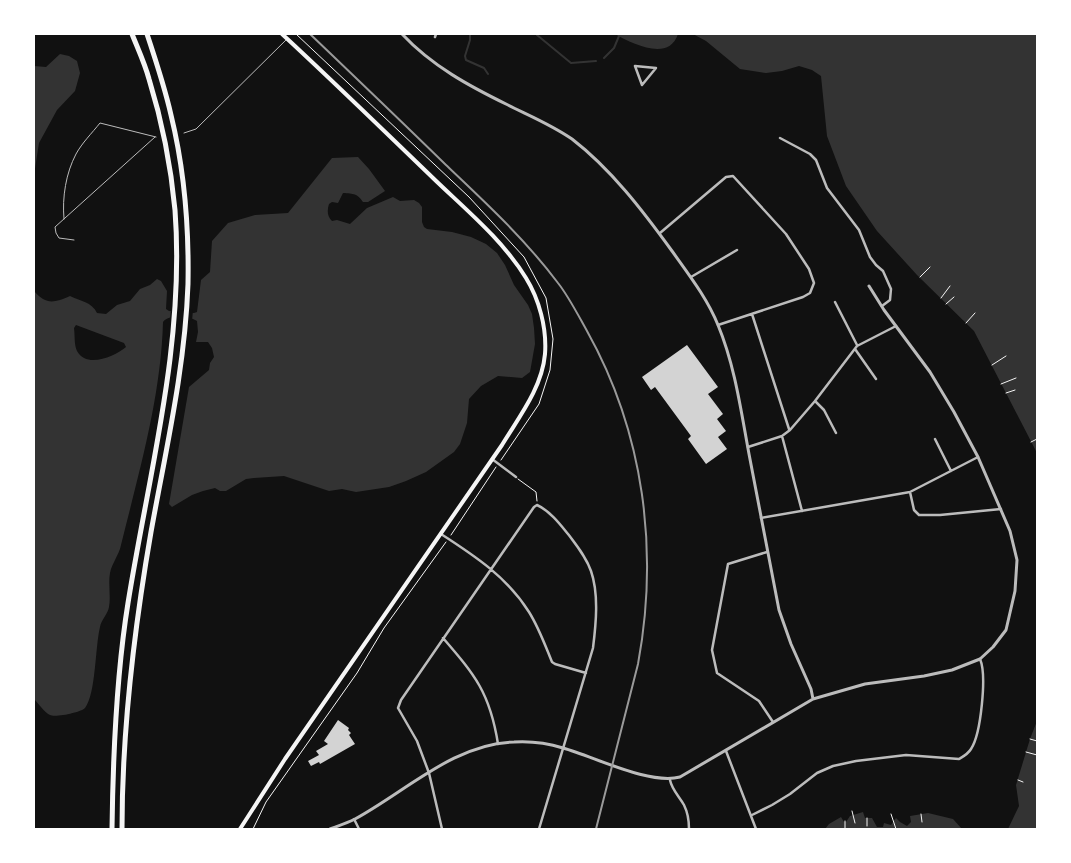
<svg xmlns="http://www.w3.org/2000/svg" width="1071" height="863" font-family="'Fira Sans Condensed',sans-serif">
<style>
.water{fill:#333;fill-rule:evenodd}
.pier{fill:#111}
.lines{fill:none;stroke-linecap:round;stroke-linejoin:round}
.stream{stroke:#333;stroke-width:2}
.building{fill:#d3d3d3}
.path{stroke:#f5f5f5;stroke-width:1}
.service{stroke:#bcbcbc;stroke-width:1}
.minor{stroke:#bcbcbc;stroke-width:2.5}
.tertiary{stroke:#bcbcbc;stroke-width:3}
.secondary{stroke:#f5f5f5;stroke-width:4}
.motorway{stroke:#f5f5f5;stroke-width:5}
.rail{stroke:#9a9a9a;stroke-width:2}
</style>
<rect width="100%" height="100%" fill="#111"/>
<path class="water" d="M615 34H678C669 62 633 44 615 34Z
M693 34H1037V453L974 331 917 275 877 231 846 186 827 136 821 76 812 70 799 66 782 71 766 73 740 69 706 41Z
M60 54 69 56 77 61 80 73 75 91 57 110 39 143 34 175V66L46 67Z
M358 157 369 169 385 191 368 202H363C357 193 354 194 343 193L338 203 332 202 329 204C327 210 327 216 332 221L337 220 350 224 367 208 393 197 400 201 414 200 419 203 422 207V222L424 227 427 229 452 232 471 237 486 244 497 253 505 265 514 285 528 305 532 314 534 328 535 344 530 372 522 378 498 376 481 386 469 399 467 423 460 444 454 452 426 472 406 481 389 487 356 492 342 489 329 491 284 476 254 478 246 479 226 491H220L215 488 203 491 192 495 172 507 169 504 189 387 209 370 210 363 214 357 212 348 208 342H196L198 332 197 321C188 316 169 314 163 322 161 397 139 472 121 545 119 555 112 563 110 573 108 584 111 596 109 607 108 614 101 620 100 627 95 647 96 694 85 708 82 712 55 718 50 715 44 712 39 704 34 699V291C46 305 54 303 70 296 80 301 92 302 97 313L106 314 117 305 130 301 140 289 150 285 157 279 161 281 167 291 166 309 169 311 194 313 197 312 201 280 210 272 212 241 228 223 255 215 288 213 332 158ZM76 325 124 343 126 347C115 356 87 369 77 351 74 345 75 335 74 328Z
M1037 721V829H1008L1019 806 1016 785 1030 739Z
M863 812 865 818H872L877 827H883L884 823 891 825 896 818 900 822 907 826 911 822 910 816 928 813 953 819 962 829H825L829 824 841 817 844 822H846L850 816Z"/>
<path class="pier" d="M171 309 193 310 192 321 170 319Z"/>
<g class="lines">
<path class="stream" d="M470 34V40L465 56 466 60 484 68 488 74
M537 35 571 63 596 61
M604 58 614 48 619 36"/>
</g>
<path class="building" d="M687 345 718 387 708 394 723 414 717 419 726 431 718 437 727 449 706 464 688 439 691 436 655 387 651 390 642 377Z
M338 720 349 728 348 730 351 733 349 735 355 744 320 764 319 762 311 766 308 761 319 755 316 751 328 744 324 741Z"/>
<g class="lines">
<path class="path" d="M296 34 469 197 524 257 546 298 553 339 550 370 539 404 501 460
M920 277 930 267
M941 298 950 286
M946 304 954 297
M966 323 975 313
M992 365 1006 356
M1001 384 1016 378
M1006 393 1015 390
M1031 442 1037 439
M518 479 536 492 537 501
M451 535 496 467
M1030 739 1037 741
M1026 752 1037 755
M1018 780 1023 782
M852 811 855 823
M891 814 896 829
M921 814 922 822
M867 818V826
M845 821V829
M253 829 266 802 357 673 384 628 446 542"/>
<path class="service" d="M184 133 196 129 287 39
M64 219C62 197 66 173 76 154 82 143 92 133 100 123L156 137
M74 240 59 238 56 233 55 227 155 137"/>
<path class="minor" d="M435 37 436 34
M635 66 656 68 642 85Z
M780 138 810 154 816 160 827 188 859 230 870 257 876 265 883 271 891 289 890 300 882 306
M660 233 726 177 733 176 786 234 809 269 814 283 810 293 803 297 718 325
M691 277 737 250
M835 302 857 345
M752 314 789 429
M855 349 876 379
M815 401 824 410 836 433
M782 436 802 511
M935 439 951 471
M748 447 782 436 790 430 815 401 857 346 896 326
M492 459 516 477
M910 492 914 510 919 515H940L1001 509
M761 518 910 492 978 457
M441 534C475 556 507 577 529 612 539 628 545 645 552 662L555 664 586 673
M767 552 728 564 712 650 717 673 759 701 773 722
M443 638C475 675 490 693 498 744
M726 751 756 829
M670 780C672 790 679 796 684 805 688 813 689 821 689 829
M752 815 772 805 790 794 817 773 833 766 856 761 906 755 959 759C964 756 968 754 971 749 981 734 987 675 980 659
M354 819 359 829
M442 829 429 773 417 741 398 708 401 700 534 507 537 505C550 511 560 524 568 534 577 546 586 557 591 571 599 594 596 624 593 648L539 829"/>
<path class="tertiary" d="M402 34C432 66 469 86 508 105 530 116 552 125 572 139 611 169 643 211 672 251 689 275 707 298 718 325 735 366 741 411 749 454 759 506 769 558 779 610L791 644 811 689 813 699
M330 829C338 826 347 823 355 819 405 792 455 743 514 742 530 741 547 743 563 748 595 757 649 785 680 777L813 699 865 684 924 676 952 670 980 659 993 647 1006 630 1015 591 1017 560 1010 531 978 457 954 412 930 372 884 310 869 286"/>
<path class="secondary" d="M240 829 285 759 502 445C519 417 542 388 545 354 547 328 539 299 526 278 502 239 465 209 433 178 383 130 333 81 282 34"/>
<path class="motorway" d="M112 829C113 754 116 677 128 603 149 472 185 344 175 210 171 167 162 121 149 79 145 64 138 49 132 34
M122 829C122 729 134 630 151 532 166 449 185 368 188 284 189 230 184 168 171 115 165 88 156 61 147 34"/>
<path class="rail" d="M310 34C355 77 401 121 446 165 485 202 525 239 558 283 569 297 578 315 587 331 644 433 659 550 638 664L596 829"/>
</g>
<rect width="1071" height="863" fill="none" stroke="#ffffff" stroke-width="70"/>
</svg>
